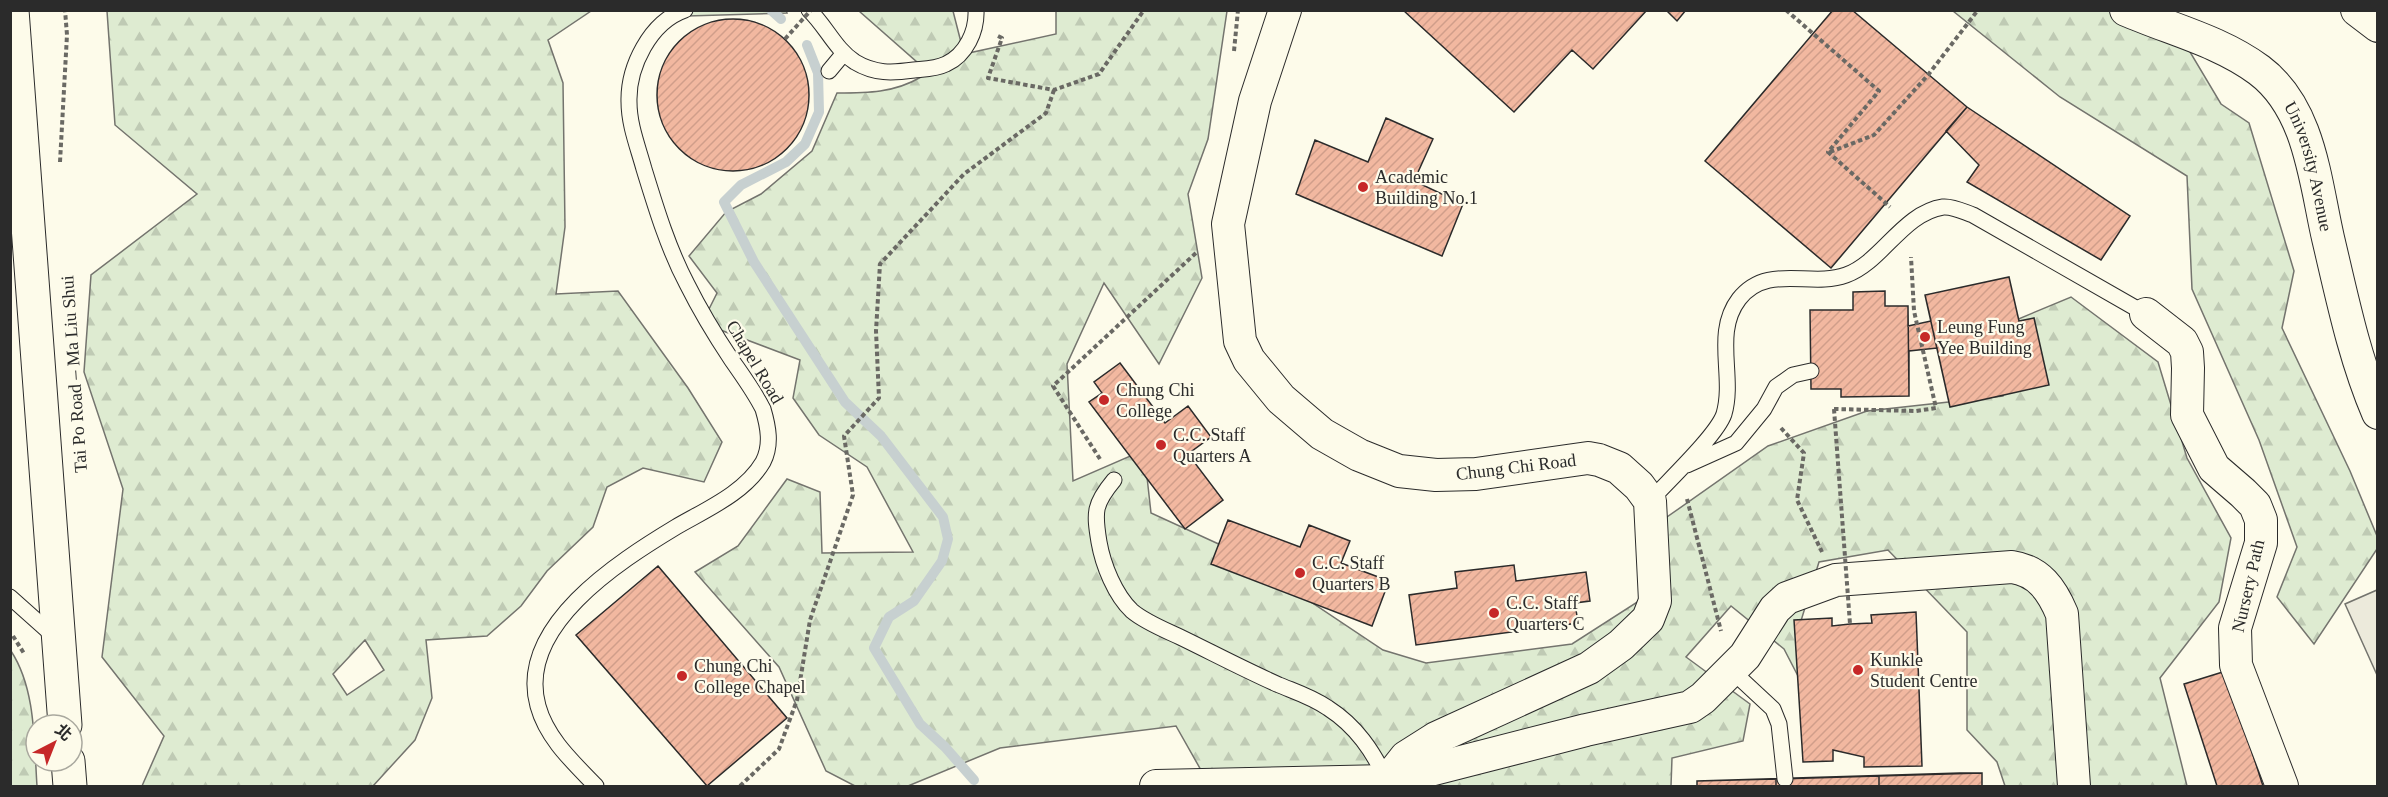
<svg xmlns="http://www.w3.org/2000/svg" width="2388" height="797" font-family="'Times New Roman','Noto Sans TC',serif">
<style>
.forest{fill:url(#forest-firs);stroke:#74746e;stroke-width:1.5;fill-rule:evenodd}
.parking{fill:#eceadb;stroke:#74746e;stroke-width:1.5}
.lines{fill:none;stroke-linecap:round;stroke-linejoin:round}
.stream{stroke:#c7d0d0;stroke-width:10}
.building{fill:url(#building-hatch);stroke:#2b2b2b;stroke-width:1.5}
.lane-casing{stroke:#2b2b2b;stroke-width:17}
.street-casing{stroke:#2b2b2b;stroke-width:34}
.secondary-casing{stroke:#2b2b2b;stroke-width:35}
.path{stroke:#6a6964;stroke-width:4;stroke-dasharray:4.5 3;stroke-linecap:butt}
.lane{stroke:#fdfbea;stroke-width:15}
.street{stroke:#fdfbea;stroke-width:32}
.secondary{stroke:#fdfbea;stroke-width:33}
.path-bridge{stroke:#6a6964;stroke-width:4;stroke-dasharray:4.5 3;stroke-linecap:butt}
.poi-dot{fill:#c62828;stroke:#fdfbea;stroke-width:2}
.labels{text-anchor:middle;dominant-baseline:central;stroke-width:4.5;stroke-linejoin:round;paint-order:stroke}
.street-label{font-size:18px;fill:#2b2b2b;stroke:#fdfbea}
.poi-label{font-size:18px;fill:#2b2b2b;stroke:#fdfbea;text-anchor:start}
</style>
<defs>
<pattern id="forest-firs" width="22" height="20" patternUnits="userSpaceOnUse" patternTransform="scale(1.5)"><rect width="22" height="20" fill="#deebd1"/><path d="M5 1l3.5 6h-7zM16 11l3.5 6h-7z" fill="#bfcab4"/></pattern>
<pattern id="building-hatch" width="6" height="6" patternUnits="userSpaceOnUse" patternTransform="scale(1.5)"><rect width="6" height="6" fill="#f2b8a0"/><path d="M-1 1l2-2M0 6l6-6M5 7l2-2" fill="none" stroke="#d09e8a"/></pattern>
</defs>
<rect width="100%" height="100%" fill="#fdfbea"/>
<path class="forest" d="M786 10 787 13 687 16 684 11Z
M107 11H591L548 40 563 83 565 227 556 294 618 291 688 388 722 442 704 482 643 468 607 487 593 527 547 571 521 606 487 636 426 640 432 698 415 740 373 786H142L164 736 102 657 123 489 84 372 91 275 197 194 115 125ZM365 640 384 670 347 695 333 674Z
M859 11H953L964 54 1056 34V11H1227L1208 139 1188 194 1202 278 1159 364 1104 283 1067 364 1073 481 1144 450 1151 513 1236 552 1383 650 1426 663 1572 644 1639 601 1667 517 1768 446 1867 411 2003 396 2016 320 2071 297 2158 362 2187 458 2231 538 2219 602 2160 678 2187 786H2005L1997 762 1967 730V632L1888 550 1819 562 1800 624 1799 678 1784 649 1731 606 1686 657 1750 704 1743 741 1672 758 1671 786H1210L1176 726 1000 748 908 786H855L826 771 779 667 695 572 738 546 787 479 820 492 822 553 913 552 867 467 819 435 793 398 800 360 702 323 717 293 689 256 726 212 761 194 812 151 837 93C867 93 894 93 921 77L918 63Z
M1953 11H2158L2171 20 2221 104 2249 123 2294 271 2282 328 2350 471 2377 536V549L2314 644 2277 597 2297 547 2259 440 2192 289 2187 176 2060 97Z
M11 651C36 689 34 743 37 786H11Z"/>
<path class="parking" d="M2377 590V675L2345 604Z"/>
<g class="lines">
<path class="stream" d="M771 10 781 19
M807 45 818 73 819 112 805 144 786 162 741 185 724 202 754 262 845 402 881 436 943 517 948 539 942 561 914 601 889 617 874 648 920 724 945 747 974 780"/>
</g>
<path class="building" d="M1403 10H1647L1593 69 1572 50 1514 112Z
M1666 10H1686L1677 21Z
M1833 10H1852L1967 107 1831 268 1705 161Z
M657 95a76 76 0 1 1 152 0a76 76 0 1 1-152 0Z
M1967 107 2130 216 2101 260 1967 182 1979 165 1946 131Z
M1386 118 1433 139 1414 181 1463 204 1442 256 1296 194 1315 140 1368 162Z
M2009 277 2019 321 2034 318 2049 385 1950 407 1937 348 1909 351V396L1841 397V389H1811L1810 310H1853V292L1885 291V306H1908V326L1931 321 1925 295Z
M2009 277 2019 321 2034 318 2049 385 1950 407 1925 295Z
M1885 291V306H1908L1909 396 1841 397V389H1811L1810 310H1853V292Z
M1120 363 1165 423 1188 406 1211 437 1188 454 1223 500 1185 529 1089 402 1102 393 1094 382Z
M1228 520 1300 547 1309 525 1350 541 1341 563 1389 581 1372 626 1211 564Z
M1514 565 1516 581 1586 572 1590 601 1575 603 1578 623 1416 645 1409 595 1457 588 1455 572Z
M658 566 787 718 707 786 576 635Z
M1916 612 1922 766 1864 767V757L1833 750V761L1803 762 1794 620 1832 618V626L1850 624 1872 623 1871 615Z
M2226 671 2263 786H2217L2184 684Z
M1960 773H1982V786H1697V781Z
M1982 773V786H1879V776Z
M1879 776V786H1776V779Z
M1776 779V786H1697V781Z"/>
<g class="lines">
<g class="lane-casing">
<path id="lane" d="M809 10C826 26 835 49 855 62 875 74 892 73 914 70 924 69 936 69 946 64 966 55 977 31 976 10
M829 71 844 53
M1687 465 1736 443 1764 409 1776 387 1793 375 1811 371
M1114 480C1094 504 1094 512 1099 542 1103 565 1115 595 1132 611 1145 622 1165 630 1180 637 1213 653 1245 670 1279 685 1296 692 1312 697 1328 708 1356 726 1373 751 1387 781
M1650 501C1667 482 1717 435 1724 414 1735 376 1713 333 1739 299 1767 263 1810 288 1846 275 1881 263 1903 213 1943 207 1953 206 1964 212 1973 215L2146 314
M10 597 56 638
M1730 669 1773 709 1779 724 1785 779
M596 786C574 763 547 739 538 706 516 627 618 562 676 527 705 510 745 493 763 462 772 445 768 426 763 409 754 391 742 375 731 359 715 335 700 310 687 284 668 248 656 208 644 169 638 147 629 125 629 102 628 67 650 22 685 10"/>
</g>
<g class="street-casing">
<g id="street">
<path id="s1" d="M2126 10C2170 29 2220 41 2259 70 2310 108 2315 181 2328 238 2342 297 2354 357 2378 413"/>
<path d="M2357 10 2378 26"/>
<path d="M2146 314 2182 342 2187 352 2188 368 2187 415 2214 468 2243 493 2255 505 2261 520V543L2235 628 2236 665 2282 786"/>
<path d="M1387 781 1586 730 1690 707 1703 698 1745 656 1775 609 1787 598 1836 580 2012 567C2039 571 2052 590 2062 614L2074 786"/>
<path d="M1156 786 1387 781 1406 757 1436 738 1589 668 1621 645 1648 619 1655 601 1650 501 1639 486 1619 468 1599 460 1588 458 1476 474 1436 475 1399 471 1359 455 1322 434 1281 399 1249 360 1240 341 1228 224 1255 101 1285 10"/>
</g>
</g>
<g class="secondary-casing">
<path id="secondary" d="M12 10 65 725
M68 761 70 786"/>
</g>
<path class="path" d="M1786 10 1879 91 1828 152 1890 207
M998 36 1002 38 988 78 1054 90 1099 74 1144 10
M1234 51 1238 10
M1830 152 1874 135 1928 75 1978 10
M60 162 67 35 65 10
M1834 409 1916 411 1936 408 1914 311 1911 257
M1781 428 1804 453 1797 500 1822 552
M1100 459 1053 386 1197 252
M1687 499 1721 631
M13 636 25 655
M740 786 779 749 797 700 810 620 853 495 844 436 879 398 876 331 880 264 964 174 1046 113 1054 90"/>
<use href="#lane" class="lane"/>
<use href="#street" class="street"/>
<use href="#secondary" class="secondary"/>
<path class="path-bridge" d="M785 39 811 10
M1834 409 1850 624"/>
</g>
<g class="poi-dot">
<circle cx="1363" cy="187" r="6"/>
<circle cx="1925" cy="337" r="6"/>
<circle cx="1104" cy="400" r="6"/>
<circle cx="1161" cy="445" r="6"/>
<circle cx="1300" cy="573" r="6"/>
<circle cx="1494" cy="613" r="6"/>
<circle cx="1858" cy="670" r="6"/>
<circle cx="682" cy="676" r="6"/>
</g>
<g class="labels">
<g class="street-label">
<text stroke="none"><textPath href="#s1" startOffset="258">University Avenue</textPath></text>
<text transform="translate(755 362) rotate(59)">Chapel Road</text>
<text transform="translate(74 374) rotate(-94)">Tai Po Road – Ma Liu Shui</text>
<text transform="translate(1516 467) rotate(-7)">Chung Chi Road</text>
<text transform="translate(2248 586) rotate(-77)">Nursery Path</text>
</g>
<g class="poi-label">
<text x="1375" y="177">Academic<tspan x="1375" dy="21">Building No.1</tspan></text>
<text x="1937" y="327">Leung Fung<tspan x="1937" dy="21">Yee Building</tspan></text>
<text x="1116" y="390">Chung Chi<tspan x="1116" dy="21">College</tspan></text>
<text x="1173" y="435">C.C. Staff<tspan x="1173" dy="21">Quarters A</tspan></text>
<text x="1312" y="563">C.C. Staff<tspan x="1312" dy="21">Quarters B</tspan></text>
<text x="1506" y="603">C.C. Staff<tspan x="1506" dy="21">Quarters C</tspan></text>
<text x="1870" y="660">Kunkle<tspan x="1870" dy="21">Student Centre</tspan></text>
<text x="694" y="666">Chung Chi<tspan x="694" dy="21">College Chapel</tspan></text>
</g>
</g>
<rect width="2388" height="797" fill="none" stroke="#2b2b2b" stroke-width="24"/>
<g transform="translate(54 743) rotate(42)"><circle r="28" fill="#fdfbea" stroke="#a9a89e" stroke-width="1.5"/>
<path d="M0-4.5L10 22L0 15L-10 22Z" fill="#c62828"/>
<text y="-9" font-size="16" font-weight="bold" text-anchor="middle" fill="#2b2b2b">北</text>
</g>
</svg>
